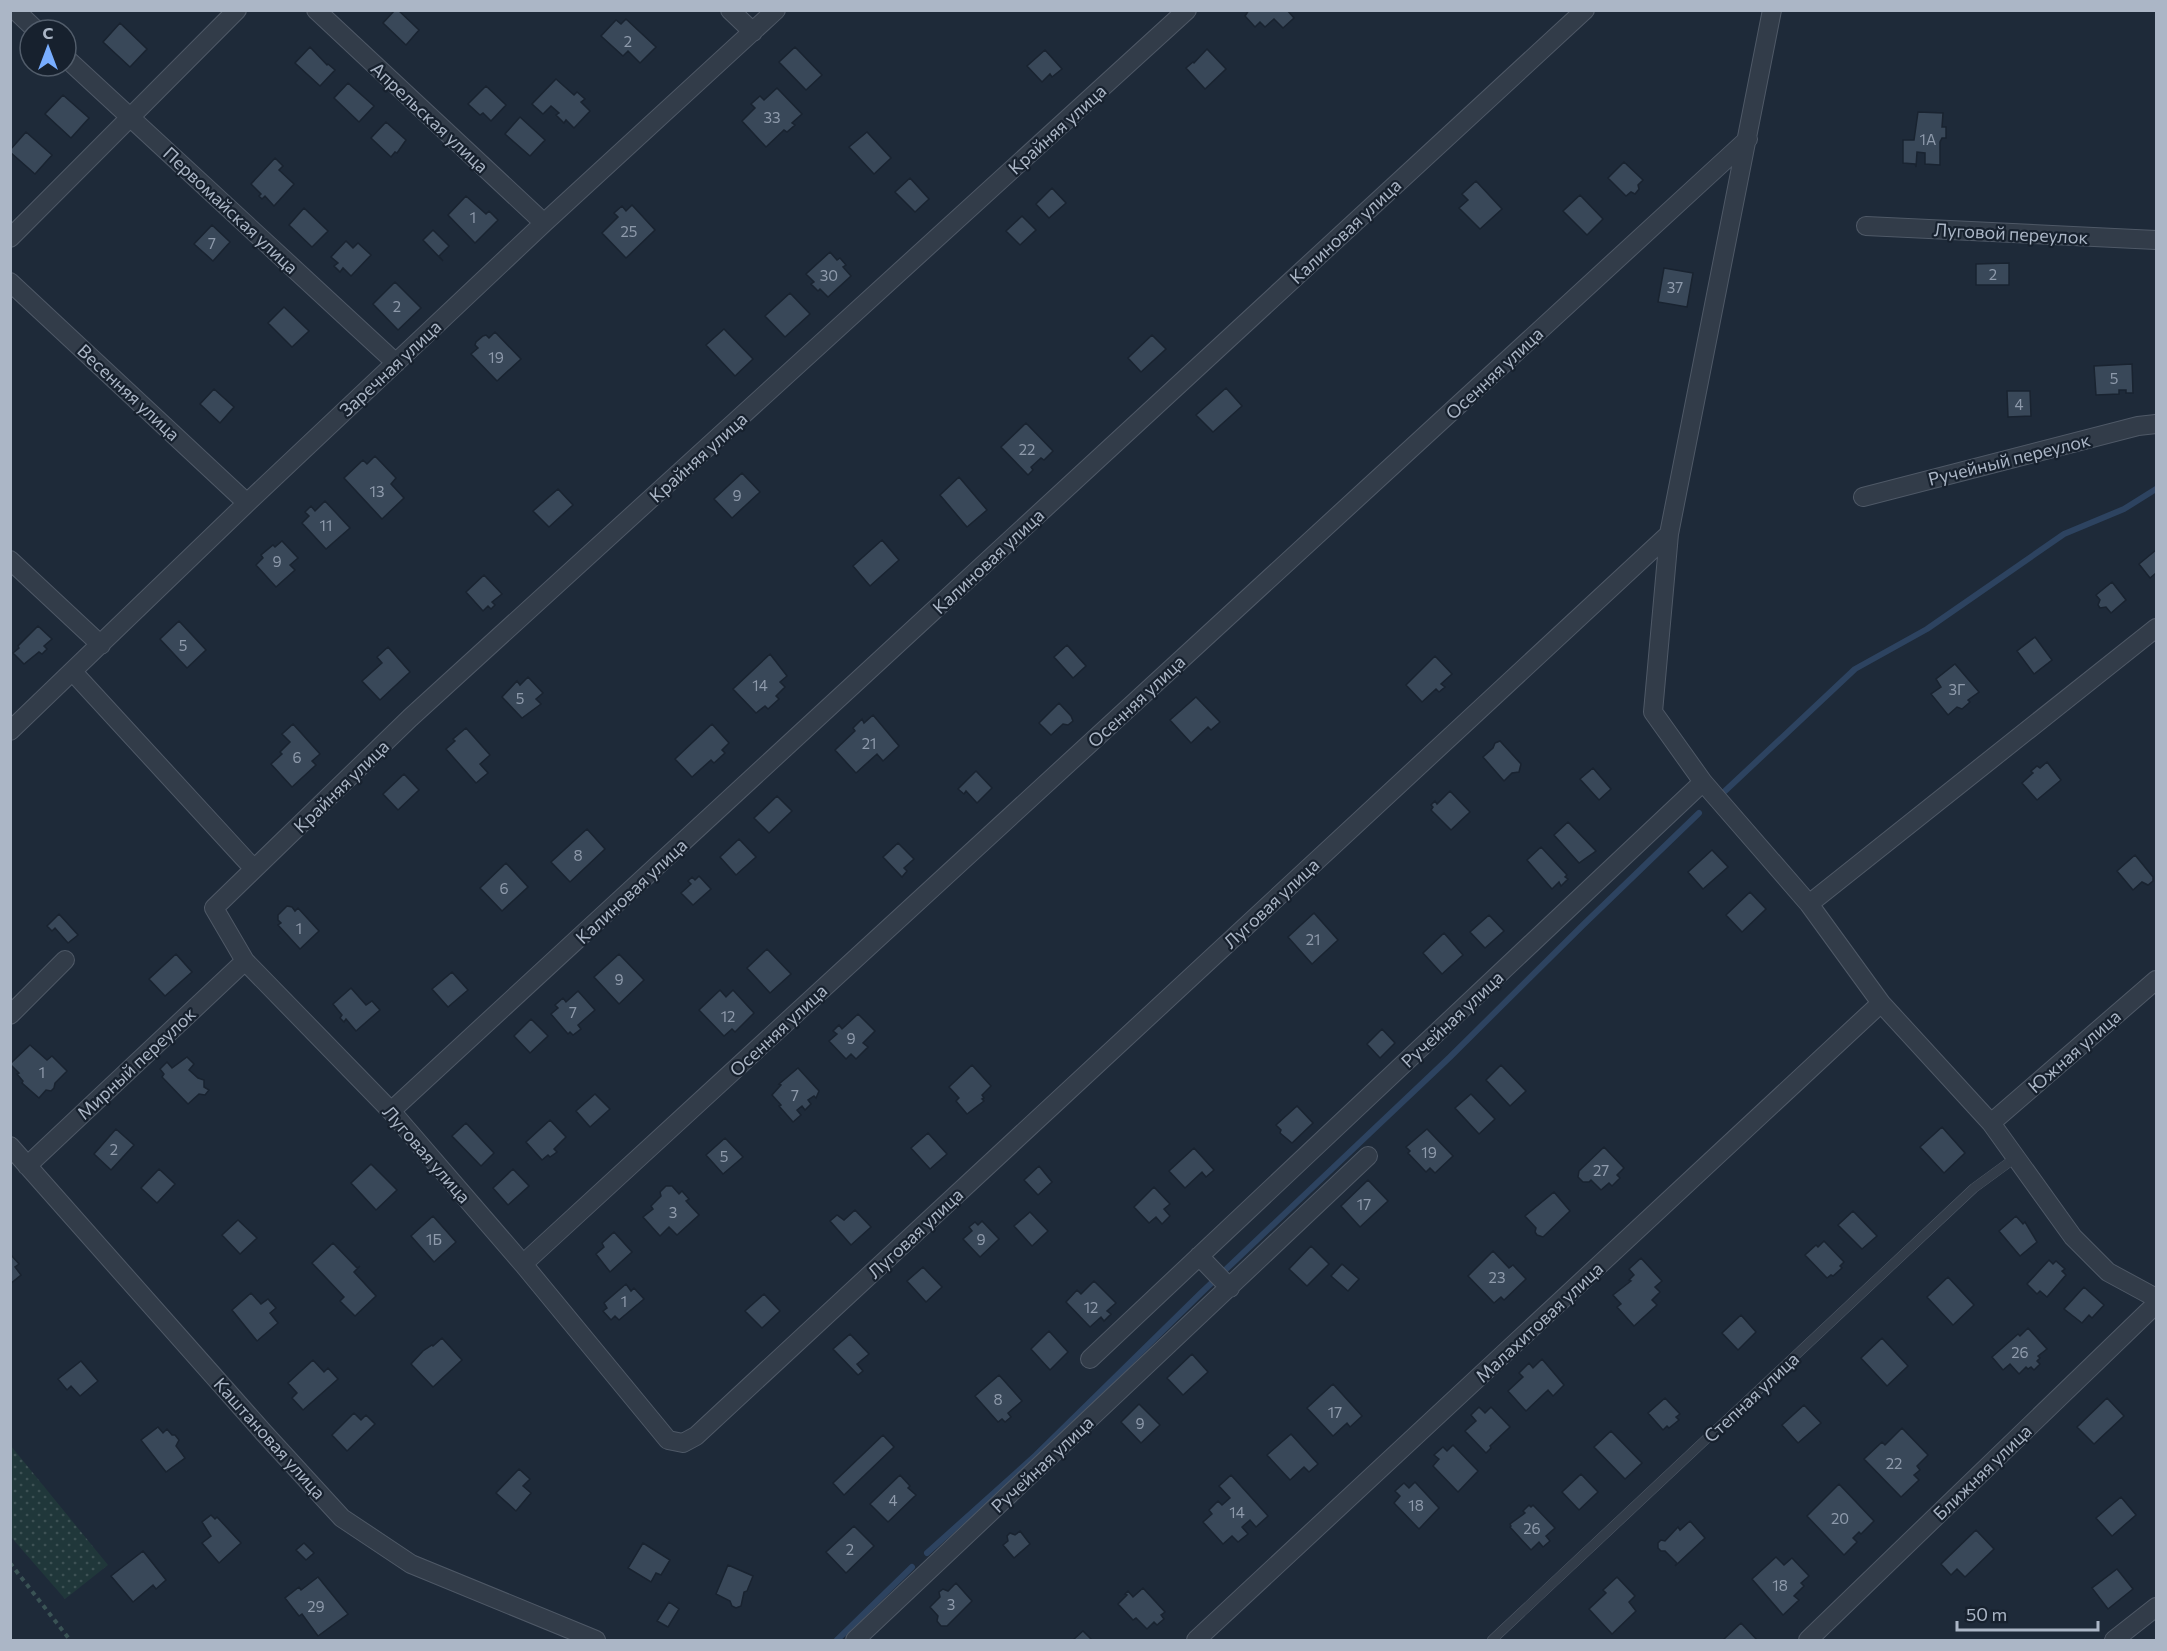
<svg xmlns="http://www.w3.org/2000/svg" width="2167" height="1651" font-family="Commissioner,sans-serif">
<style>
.garden{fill:url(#garden-dots)}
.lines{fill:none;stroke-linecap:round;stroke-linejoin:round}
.stream{stroke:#2d4360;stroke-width:6}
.building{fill:#394859;stroke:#192330;stroke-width:1.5}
.service-casing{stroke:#4f5967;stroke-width:10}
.minor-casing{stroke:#4f5967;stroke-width:20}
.path{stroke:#3a5355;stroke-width:4;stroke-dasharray:4.5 4.5;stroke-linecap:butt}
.service{stroke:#323c49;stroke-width:9}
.minor{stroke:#323c49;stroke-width:18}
.labels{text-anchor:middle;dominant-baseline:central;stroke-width:4.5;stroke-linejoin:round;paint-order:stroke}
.number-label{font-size:15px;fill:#8e9aab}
.street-label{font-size:18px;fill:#abb6c6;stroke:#17212e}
</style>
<defs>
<pattern id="garden-dots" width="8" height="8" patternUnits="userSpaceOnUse" patternTransform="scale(1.5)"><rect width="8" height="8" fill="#20373a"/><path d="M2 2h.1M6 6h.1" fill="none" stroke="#3e5255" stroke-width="1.8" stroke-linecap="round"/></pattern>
</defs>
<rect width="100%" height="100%" fill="#1e2a39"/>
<path class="garden" d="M11 1446 108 1565 65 1599 11 1537Z"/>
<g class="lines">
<path class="stream" d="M1725 791 1855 669 1927 629 2064 534 2124 509 2156 489
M927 1553 1036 1455 1201 1293 1450 1057 1583 925 1699 813
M837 1640 912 1567"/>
</g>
<path class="building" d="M395 10H398L419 30 406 45 383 23Z
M1249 10H1287L1294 18 1283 28 1274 19 1265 27 1260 22 1255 27 1245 16Z
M626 19 656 47 640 63 628 51 623 56 601 36 616 20 621 24Z
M120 23 147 49 130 67 103 42Z
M310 47 327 65 328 64 335 70 320 86 295 63Z
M795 47 822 75 806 90 779 62Z
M1207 49 1226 69 1205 89 1186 68 1193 62 1194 63Z
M1045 50 1062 69 1052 77 1050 74 1042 82 1027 66Z
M556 79 574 95 577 92 585 99 581 102 590 111 574 128 566 120 564 123 556 115 559 113 551 106 543 114 532 104Z
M348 83 374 106 359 122 334 98Z
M486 86 506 105 491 121 483 113 480 115 468 104Z
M777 88 802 114 792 123 795 125 787 132 784 130 766 147 742 121 755 108 751 104 760 96 764 100Z
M63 95 89 118 71 138 45 114Z
M1918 112 1943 113 1942 127H1946V138H1942L1940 142V165L1925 164V153L1917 152 1916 167 1915 164 1903 163V140H1914Z
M520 117 545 140 530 156 505 134Z
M386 122 406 140 397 153 395 152 391 157 371 138Z
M26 132 52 155 35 174 10 152V150Z
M867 132 891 158 874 174 849 147Z
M275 158 283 166 279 170 294 184 274 206 265 196 262 199 259 196 261 194 251 184Z
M1624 162 1643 180 1638 185 1639 189 1635 194 1631 192 1626 196 1608 178Z
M910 178 929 199 915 212 895 192Z
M1476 181 1502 209 1480 229 1459 208 1468 200 1462 194Z
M1052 188 1066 203 1049 218 1036 204Z
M1580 195 1603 219 1587 235 1563 211Z
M466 196 486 214 489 211 498 220 475 243 448 215Z
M632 205 655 230 626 258 602 233 618 217 614 213 622 206 626 211Z
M304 208 328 231 312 247 289 225Z
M1022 216 1036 230 1020 245 1006 231Z
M212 225 230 242 213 261 194 244Z
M433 230 449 246 439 256 443 261 423 240Z
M346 241 353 248 358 243 371 255 351 276 343 268 340 272 334 266 338 263 331 257Z
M830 252 837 260 840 258 846 265 843 267 851 276 828 297 820 289 818 291 811 284 814 282 806 274Z
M2009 263V285H1976V264Z
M1664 268 1693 273 1687 307 1658 302Z
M395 282 421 308 398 330 373 304Z
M790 293 810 314 785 337 765 316Z
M284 307 309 331 292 347 268 323Z
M724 329 753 359 735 376 706 345Z
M495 332 521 359 497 381 471 354 478 348 475 345 476 342 483 336 486 335 489 338Z
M1152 335 1166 349 1141 372 1128 358Z
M2132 364 2133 393H2126V390H2119V394L2096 395 2094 366Z
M1226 388 1242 406 1213 432 1196 415Z
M214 389 234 407 220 423 200 404Z
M2007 391H2030L2031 416 2008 417Z
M1026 423 1053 451 1044 460 1041 458 1031 467 1033 470 1028 475 1001 447Z
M375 456 396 478 391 484 404 498 382 519 344 478 363 460 367 464Z
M742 473 760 492 732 518 714 499Z
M959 477 987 510 967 527 940 495Z
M558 489 573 505 549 527 533 511Z
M325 501 350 528 326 549 302 523 309 516 305 512 311 506 315 511Z
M882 540 899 560 870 586 853 566Z
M282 541 298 558 290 565 295 570 276 587 256 565 263 558 261 555 273 545 275 547Z
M2156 550V573L2150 578 2139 564Z
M484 575 502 594 492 602 495 605 491 609 488 606 483 611 466 592Z
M2112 582 2126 600 2111 613 2106 607 2100 608 2098 605 2100 600 2096 595Z
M179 621 206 650 187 668 160 639Z
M38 626 52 639 44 646 47 649 42 654 39 652 24 664 13 653 19 648 18 646Z
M2035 637 2052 660 2034 674 2017 651Z
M1067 645 1086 666 1073 678 1054 657Z
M388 647 410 672 380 700 362 681 382 663 377 657Z
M770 654 787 676 780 682 785 687 776 696 779 699 768 709 765 706 756 713 733 689Z
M1435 656 1452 674 1441 684 1445 687 1439 692 1436 689 1422 702 1406 685Z
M1955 664 1979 692 1968 700 1970 702 1962 709 1957 707 1948 715 1931 694 1941 687 1936 679Z
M528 677 543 693 536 699 541 704 522 718 502 697 517 681 520 685Z
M1196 697 1220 722 1211 730 1208 727 1191 743 1170 720Z
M1059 703 1071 716 1073 721 1068 725 1063 724 1051 735 1039 723Z
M873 715 899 746 883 761 877 754 856 773 835 750 855 731 853 728 862 719 864 723Z
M293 724 320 754 312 761 316 765 292 787 271 764 282 754 280 752 290 742 282 734Z
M712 724 729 743 722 750 725 753 714 763 711 760 692 777 675 759Z
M466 728 490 755 480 764 488 773 476 783 446 749 455 741 453 739Z
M1500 741 1521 764 1519 772 1512 773 1504 781 1483 757 1493 748 1495 743Z
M2047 762 2061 780 2037 800 2022 783 2033 773 2031 771 2037 766 2040 768Z
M1593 768 1611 789 1599 800 1580 779Z
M976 771 992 788 977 803 966 791 964 794 958 789Z
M404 774 419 790 398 810 383 794Z
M1450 791 1470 812 1451 830 1431 810 1433 807 1431 805 1435 801 1437 804Z
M777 796 792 811 769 833 754 818Z
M1568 822 1596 851 1579 863 1554 835Z
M587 829 605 849 570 882 551 862Z
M739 839 756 857 736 875 720 857Z
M898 843 914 859 904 868 907 871 902 877 883 857Z
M1541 847 1567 875 1565 877 1568 879 1561 886 1559 882 1552 889 1527 860Z
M1712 850 1728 867 1703 889 1688 872Z
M2135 855 2153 877V881L2148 885 2142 882 2133 890 2117 871Z
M506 863 528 887 502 911 480 888Z
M699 876 711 889 693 905 681 893 691 884 688 881 692 877 695 880Z
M1750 892 1766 909 1742 932 1726 915Z
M287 906 292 907 295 911 298 908 319 931 300 949 278 925 281 923 278 920V915Z
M1314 913 1338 940 1312 964 1288 937Z
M59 914 78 935 68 943 55 928 52 931 47 926Z
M1489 915 1504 931 1485 948 1470 932Z
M1444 933 1463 955 1442 974 1423 953Z
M767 949 791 974 770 993 747 968Z
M176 954 192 972 165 996 149 979Z
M619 954 644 980 619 1004 594 977Z
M452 972 468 990 448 1007 432 989Z
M351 988 366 1005 372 1001 380 1010 356 1031 346 1019 344 1022 340 1018 342 1015 333 1004Z
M720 990 726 997 733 990 754 1013 735 1032 732 1029 724 1036 699 1010Z
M578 991 595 1010 578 1025 581 1029 573 1035 570 1032 568 1034 551 1014 558 1008 555 1005 563 998 566 1002Z
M858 1014 875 1031 863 1043 868 1047 856 1059 851 1054 846 1059 829 1041 837 1034 833 1031 839 1025 842 1029Z
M531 1019 548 1036 530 1053 514 1036Z
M1382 1029 1395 1043 1380 1058 1367 1044Z
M30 1045 47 1060 52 1056 67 1071 55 1083 54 1088 51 1091 46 1090 39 1098 22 1083 23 1081 17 1074 19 1073 10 1064Z
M187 1057 194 1064 189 1070 198 1078 204 1080V1087L209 1090 205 1095 199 1094 188 1104 162 1077 164 1074 160 1069 167 1062 172 1068Z
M972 1065 991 1086 982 1095 984 1098 982 1099 984 1101 967 1114 956 1101 959 1098 949 1087Z
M1501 1065 1526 1091 1510 1106 1486 1080Z
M798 1068 819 1091 816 1098 814 1096 808 1100 811 1104 805 1110 802 1106 797 1110 801 1115 793 1122 779 1106 781 1105 772 1095 781 1085 779 1084Z
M595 1094 610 1109 590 1127 576 1111Z
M1471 1094 1495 1119 1479 1134 1455 1108Z
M1297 1106 1313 1123 1292 1143 1280 1133 1281 1130 1276 1125Z
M550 1120 566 1137 554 1149 557 1152 550 1157 548 1155 542 1160 526 1142Z
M466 1123 494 1153 481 1166 452 1136Z
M1942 1127 1965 1153 1944 1173 1920 1147Z
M116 1129 134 1145 111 1170 94 1154Z
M1427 1129 1453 1156 1435 1173 1430 1168 1426 1172 1408 1153 1410 1151 1406 1147Z
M928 1133 947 1154 930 1169 911 1148Z
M725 1138 743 1157 723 1174 706 1155Z
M1604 1147 1624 1168 1617 1175 1620 1178 1612 1186 1609 1183 1601 1190 1591 1180 1589 1182H1583L1578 1177 1579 1171Z
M1194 1148 1214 1170 1206 1177 1202 1172 1185 1188 1169 1171Z
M371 1164 397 1190 376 1210 351 1183Z
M1039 1166 1052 1182 1038 1195 1024 1180Z
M159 1169 175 1184 157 1203 141 1188Z
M513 1169 529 1186 508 1205 493 1188Z
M1368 1180 1388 1201 1360 1227 1341 1206Z
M666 1186H672L679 1194 682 1191 689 1199 686 1201 699 1215 677 1235 669 1227 660 1236 643 1217 653 1209 651 1206 661 1196 660 1192Z
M1154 1187 1170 1204 1164 1209 1170 1216 1162 1224 1156 1217 1149 1223 1134 1207Z
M1554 1192 1570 1211 1543 1237 1537 1235 1535 1232 1536 1228 1525 1216Z
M855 1210 871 1227 851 1245 830 1221 837 1215 844 1220Z
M1853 1211 1877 1236 1862 1249 1838 1225Z
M1030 1212 1048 1231 1032 1246 1014 1226Z
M433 1216 456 1242 434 1262 411 1236Z
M2016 1216 2023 1224 2025 1222 2037 1242 2020 1256 1999 1231Z
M238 1220 257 1238 240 1254 222 1235Z
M982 1221 999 1239 980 1257 963 1239 972 1231 969 1227 975 1222 978 1225Z
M614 1232 632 1252 610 1272 596 1254 604 1247 602 1243Z
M1824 1241 1844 1262 1840 1266 1842 1268 1833 1276 1831 1275 1827 1278 1805 1255 1816 1245 1818 1247Z
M333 1243 357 1268 360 1266 354 1272 376 1296 355 1316 340 1301 344 1297 312 1263Z
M1311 1246 1329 1264 1307 1286 1289 1269Z
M1493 1251 1509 1268 1513 1265 1526 1279 1504 1300 1501 1297 1494 1303 1468 1276Z
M11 1255 19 1264 15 1267 21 1275 10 1284Z
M1641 1258 1662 1281 1655 1287 1660 1292 1652 1300 1657 1305 1634 1326 1617 1307 1621 1304 1613 1295 1631 1281 1629 1280 1634 1275 1629 1269Z
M2049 1260 2053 1264 2056 1261 2065 1269 2062 1271 2066 1275 2047 1297 2040 1291 2037 1294 2027 1284Z
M1342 1264 1359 1279 1348 1291 1331 1276Z
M923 1267 942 1287 926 1302 907 1281Z
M1948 1277 1974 1305 1953 1325 1927 1297Z
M1094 1281 1116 1303 1107 1311 1111 1314 1104 1321 1101 1317 1090 1327 1066 1302 1077 1290 1081 1294Z
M626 1284 631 1291 634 1288 644 1299 619 1320 615 1316 611 1320 603 1311 607 1308 604 1303Z
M2084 1287 2104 1305 2092 1318 2089 1315 2082 1323 2064 1309Z
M251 1293 261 1304 268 1299 276 1308 270 1313 278 1323 257 1341 232 1310Z
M764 1294 780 1311 762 1328 745 1311Z
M1741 1315 1756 1332 1738 1350 1722 1333Z
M2028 1328 2047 1349 2038 1356 2040 1358 2037 1361 2040 1364 2034 1370 2031 1367 2028 1369 2026 1367 2019 1374 2010 1364 2003 1370 1992 1357 2018 1334 2020 1336Z
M1049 1331 1068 1352 1050 1370 1031 1349Z
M850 1334 869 1354 857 1364 863 1371 858 1375 833 1349Z
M442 1338 462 1360 433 1387 411 1364 423 1351 432 1345 433 1346Z
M1882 1338 1908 1366 1887 1386 1861 1358Z
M1192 1354 1208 1372 1183 1395 1167 1378Z
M1542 1359 1564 1385 1553 1396 1548 1390 1526 1411 1508 1391 1523 1377 1519 1373 1529 1363 1533 1368Z
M313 1360 324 1372 328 1368 338 1379 303 1410 292 1398 297 1393 288 1383Z
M81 1361 98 1381 80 1396 71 1386 67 1390 58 1379Z
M999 1375 1022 1401 1008 1413 1011 1417 1005 1422 1002 1419 998 1422 975 1396Z
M1333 1384 1362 1416 1350 1427 1347 1423 1333 1436 1307 1408Z
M1665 1398 1680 1414 1676 1417 1679 1420 1669 1428 1667 1426 1663 1430 1648 1413Z
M2107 1398 2124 1416 2094 1444 2077 1427Z
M1139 1404 1160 1425 1141 1443 1121 1422Z
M1804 1405 1821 1423 1798 1443 1782 1425Z
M1479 1407 1485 1413 1491 1407 1510 1427 1490 1446 1491 1448 1486 1453 1465 1431 1476 1421 1471 1415Z
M354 1413 361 1420 366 1415 375 1424 347 1451 332 1435Z
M158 1427 163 1433 167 1429 172 1435H175L179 1440 176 1446 185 1458 166 1472 141 1440Z
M1902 1428 1928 1455 1917 1466 1920 1470 1914 1475 1919 1480 1901 1497 1864 1459 1882 1442 1885 1445Z
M1611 1431 1642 1463 1625 1479 1594 1447Z
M1291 1434 1318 1464 1309 1472 1304 1467 1290 1480 1267 1455Z
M883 1435 894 1447 844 1495 833 1483Z
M1453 1445 1478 1471 1458 1492 1433 1466 1439 1459 1434 1455 1443 1447 1447 1451Z
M519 1469 530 1479 523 1486 531 1493 516 1511 496 1493Z
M1581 1474 1598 1492 1579 1510 1562 1492Z
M900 1475 910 1486 908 1488 916 1495 888 1522 870 1504Z
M1231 1475 1268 1516 1256 1527 1250 1520 1242 1527 1248 1534 1238 1542 1232 1536 1223 1544 1203 1522 1212 1514 1209 1510 1218 1501 1222 1505 1230 1498 1219 1486Z
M1415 1482 1439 1508 1419 1529 1394 1503 1400 1496 1395 1491 1404 1483 1409 1488Z
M1839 1484 1874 1521 1861 1534 1859 1532 1853 1538 1857 1542 1844 1555 1807 1516Z
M2121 1497 2136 1515 2112 1536 2096 1518Z
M1529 1505 1531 1507 1533 1505 1555 1528 1546 1536 1550 1541 1543 1547 1539 1542 1531 1550 1510 1527 1511 1526 1510 1524 1525 1513 1523 1511Z
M211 1515 215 1519 217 1517 241 1543 219 1563 202 1543 211 1536 202 1522Z
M1690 1521 1705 1538 1675 1566 1677 1563 1665 1551H1661L1658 1548V1543L1661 1540 1665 1541 1678 1527 1680 1530Z
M854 1526 874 1546 846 1573 826 1552Z
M1976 1530 1994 1549 1965 1577 1957 1569 1951 1575 1941 1564Z
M1020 1531 1030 1544 1014 1558 1003 1545 1008 1541 1007 1536 1010 1533 1015 1535Z
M304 1543 314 1553 306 1560 296 1550Z
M643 1543 670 1560 661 1575 656 1573 651 1582 628 1568Z
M143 1551 166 1580 156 1589 153 1585 133 1602 111 1576Z
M1776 1557 1784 1565 1792 1558 1809 1576 1801 1583 1804 1586 1794 1596 1799 1600 1783 1615 1752 1579Z
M728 1565 753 1576 747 1591 744 1592 741 1606 736 1608 732 1606 730 1601 716 1594Z
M2117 1569 2133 1589 2108 1609 2092 1588Z
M318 1577 348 1614 318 1636 302 1614 299 1616 285 1598 299 1587 301 1590Z
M1617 1577 1635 1596 1629 1602 1636 1611 1612 1634 1589 1609 1606 1593 1603 1590Z
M956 1583 972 1601 947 1626H941L937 1621 938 1616 930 1607 940 1597 939 1592 943 1589 948 1591Z
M1143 1588 1165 1612 1161 1615 1164 1619 1157 1625 1154 1622 1147 1629 1136 1618 1133 1620 1118 1604 1127 1595 1125 1594 1128 1591 1133 1597Z
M669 1602 679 1609 668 1627 657 1621Z
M1741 1623 1757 1640H1723Z
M1083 1631 1092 1640H1073Z"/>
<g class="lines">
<g class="service-casing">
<path id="service" d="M1492 1640 1974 1188 2015 1158"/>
</g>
<g class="minor-casing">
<path id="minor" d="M15 10 36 30
M316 10 544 223
M730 10 753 32
M1187 10 410 718 214 908 245 961 391 1111 523 1264 668 1440 683 1443 696 1436 1669 534
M1772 10 1669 534 1653 712 1703 782 1809 904 1881 1003 1991 1123 2073 1237 2108 1272 2156 1298
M66 58 396 363
M1866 226 2156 240
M10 238 237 10
M10 282 247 503
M1863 497 2138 426 2156 424
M10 560 101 645
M73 672 254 869
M10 731 247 503 544 223 776 10
M1809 904 2156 628
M10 1015 65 960
M391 1111 1585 10
M1991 1123 2156 980
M10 1146 264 1433 342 1518 411 1564 596 1640
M27 1166 245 961
M1199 1256 1230 1288
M523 1264 1748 139
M1090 1359 1703 782
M855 1640 1368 1156
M1196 1640 1881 1003
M1808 1640 2156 1304
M2114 1640 2156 1607"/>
</g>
<path class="path" d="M10 1563 70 1640"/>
<use href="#service" class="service"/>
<use href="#minor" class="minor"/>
</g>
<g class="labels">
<g class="number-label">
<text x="628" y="41">2</text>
<text x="772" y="117">33</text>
<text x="1928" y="139">1А</text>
<text x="473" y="217">1</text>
<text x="629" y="231">25</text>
<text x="212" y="243">7</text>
<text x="1993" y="274">2</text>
<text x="829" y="275">30</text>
<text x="1675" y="287">37</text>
<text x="397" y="306">2</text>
<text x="496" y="357">19</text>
<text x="2114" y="378">5</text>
<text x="2019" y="404">4</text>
<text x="1027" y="449">22</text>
<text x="377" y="491">13</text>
<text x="737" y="495">9</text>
<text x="326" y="525">11</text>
<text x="277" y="561">9</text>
<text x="183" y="645">5</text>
<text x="760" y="685">14</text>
<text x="1957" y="689">3Г</text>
<text x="520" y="698">5</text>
<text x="869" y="743">21</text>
<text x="297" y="757">6</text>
<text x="578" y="855">8</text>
<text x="504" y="888">6</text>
<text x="299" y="928">1</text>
<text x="1313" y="939">21</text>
<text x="619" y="979">9</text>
<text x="573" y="1012">7</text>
<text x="728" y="1016">12</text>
<text x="851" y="1038">9</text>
<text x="42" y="1072">1</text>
<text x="795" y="1095">7</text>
<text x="114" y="1149">2</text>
<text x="1429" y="1152">19</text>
<text x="724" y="1156">5</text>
<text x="1601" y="1170">27</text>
<text x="1364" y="1204">17</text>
<text x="673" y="1212">3</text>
<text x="434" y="1239">1Б</text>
<text x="981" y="1239">9</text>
<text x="1497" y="1277">23</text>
<text x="624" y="1301">1</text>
<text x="1091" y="1307">12</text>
<text x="2020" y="1352">26</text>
<text x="998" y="1399">8</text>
<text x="1335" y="1412">17</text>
<text x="1140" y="1423">9</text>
<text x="1894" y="1463">22</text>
<text x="893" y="1500">4</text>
<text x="1416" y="1505">18</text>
<text x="1237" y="1512">14</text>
<text x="1840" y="1518">20</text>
<text x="1532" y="1528">26</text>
<text x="850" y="1549">2</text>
<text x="1780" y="1585">18</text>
<text x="951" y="1604">3</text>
<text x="316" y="1606">29</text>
</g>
<g class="street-label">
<text transform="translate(430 117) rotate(43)">Апрельская улица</text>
<text transform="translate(1057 129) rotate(-42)">Крайняя улица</text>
<text transform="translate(231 210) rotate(43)">Первомайская улица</text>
<text transform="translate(1345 231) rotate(-43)">Калиновая улица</text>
<text transform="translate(2011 233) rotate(3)">Луговой переулок</text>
<text transform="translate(390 368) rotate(-43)">Заречная улица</text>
<text transform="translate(1494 373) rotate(-43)">Осенняя улица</text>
<text transform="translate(129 392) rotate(43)">Весенняя улица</text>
<text transform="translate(698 457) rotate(-42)">Крайняя улица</text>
<text transform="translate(2009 459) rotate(-14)">Ручейный переулок</text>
<text transform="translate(988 561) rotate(-43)">Калиновая улица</text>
<text transform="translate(1136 701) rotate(-43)">Осенняя улица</text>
<text transform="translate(341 786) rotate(-44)">Крайняя улица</text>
<text transform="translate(631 891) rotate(-43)">Калиновая улица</text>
<text transform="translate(1271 903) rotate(-43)">Луговая улица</text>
<text transform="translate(1452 1019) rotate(-43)">Ручейная улица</text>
<text transform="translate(778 1030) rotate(-43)">Осенняя улица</text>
<text transform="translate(2074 1051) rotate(-41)">Южная улица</text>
<text transform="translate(136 1063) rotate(-43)">Мирный переулок</text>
<text transform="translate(427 1154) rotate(49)">Луговая улица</text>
<text transform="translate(915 1233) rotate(-43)">Луговая улица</text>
<text transform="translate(1539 1322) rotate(-43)">Малахитовая улица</text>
<text transform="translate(1751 1397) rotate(-43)">Степная улица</text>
<text transform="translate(270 1438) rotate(48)">Каштановая улица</text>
<text transform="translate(1042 1464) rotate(-43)">Ручейная улица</text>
<text transform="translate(1982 1472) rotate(-44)">Ближняя улица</text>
</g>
</g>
<rect width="2167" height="1651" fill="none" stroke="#abb6c6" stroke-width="24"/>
<g transform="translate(48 48)"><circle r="28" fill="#17212e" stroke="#525d6b" stroke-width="1.5"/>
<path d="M0-4.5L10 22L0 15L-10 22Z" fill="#78adff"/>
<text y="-9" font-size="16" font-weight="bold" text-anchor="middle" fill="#abb6c6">С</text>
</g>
<path d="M1957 1621v9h141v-9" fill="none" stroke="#abb6c6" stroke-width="3"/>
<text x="1966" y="1621" font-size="18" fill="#abb6c6" stroke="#17212e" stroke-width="4.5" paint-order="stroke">50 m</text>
</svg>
